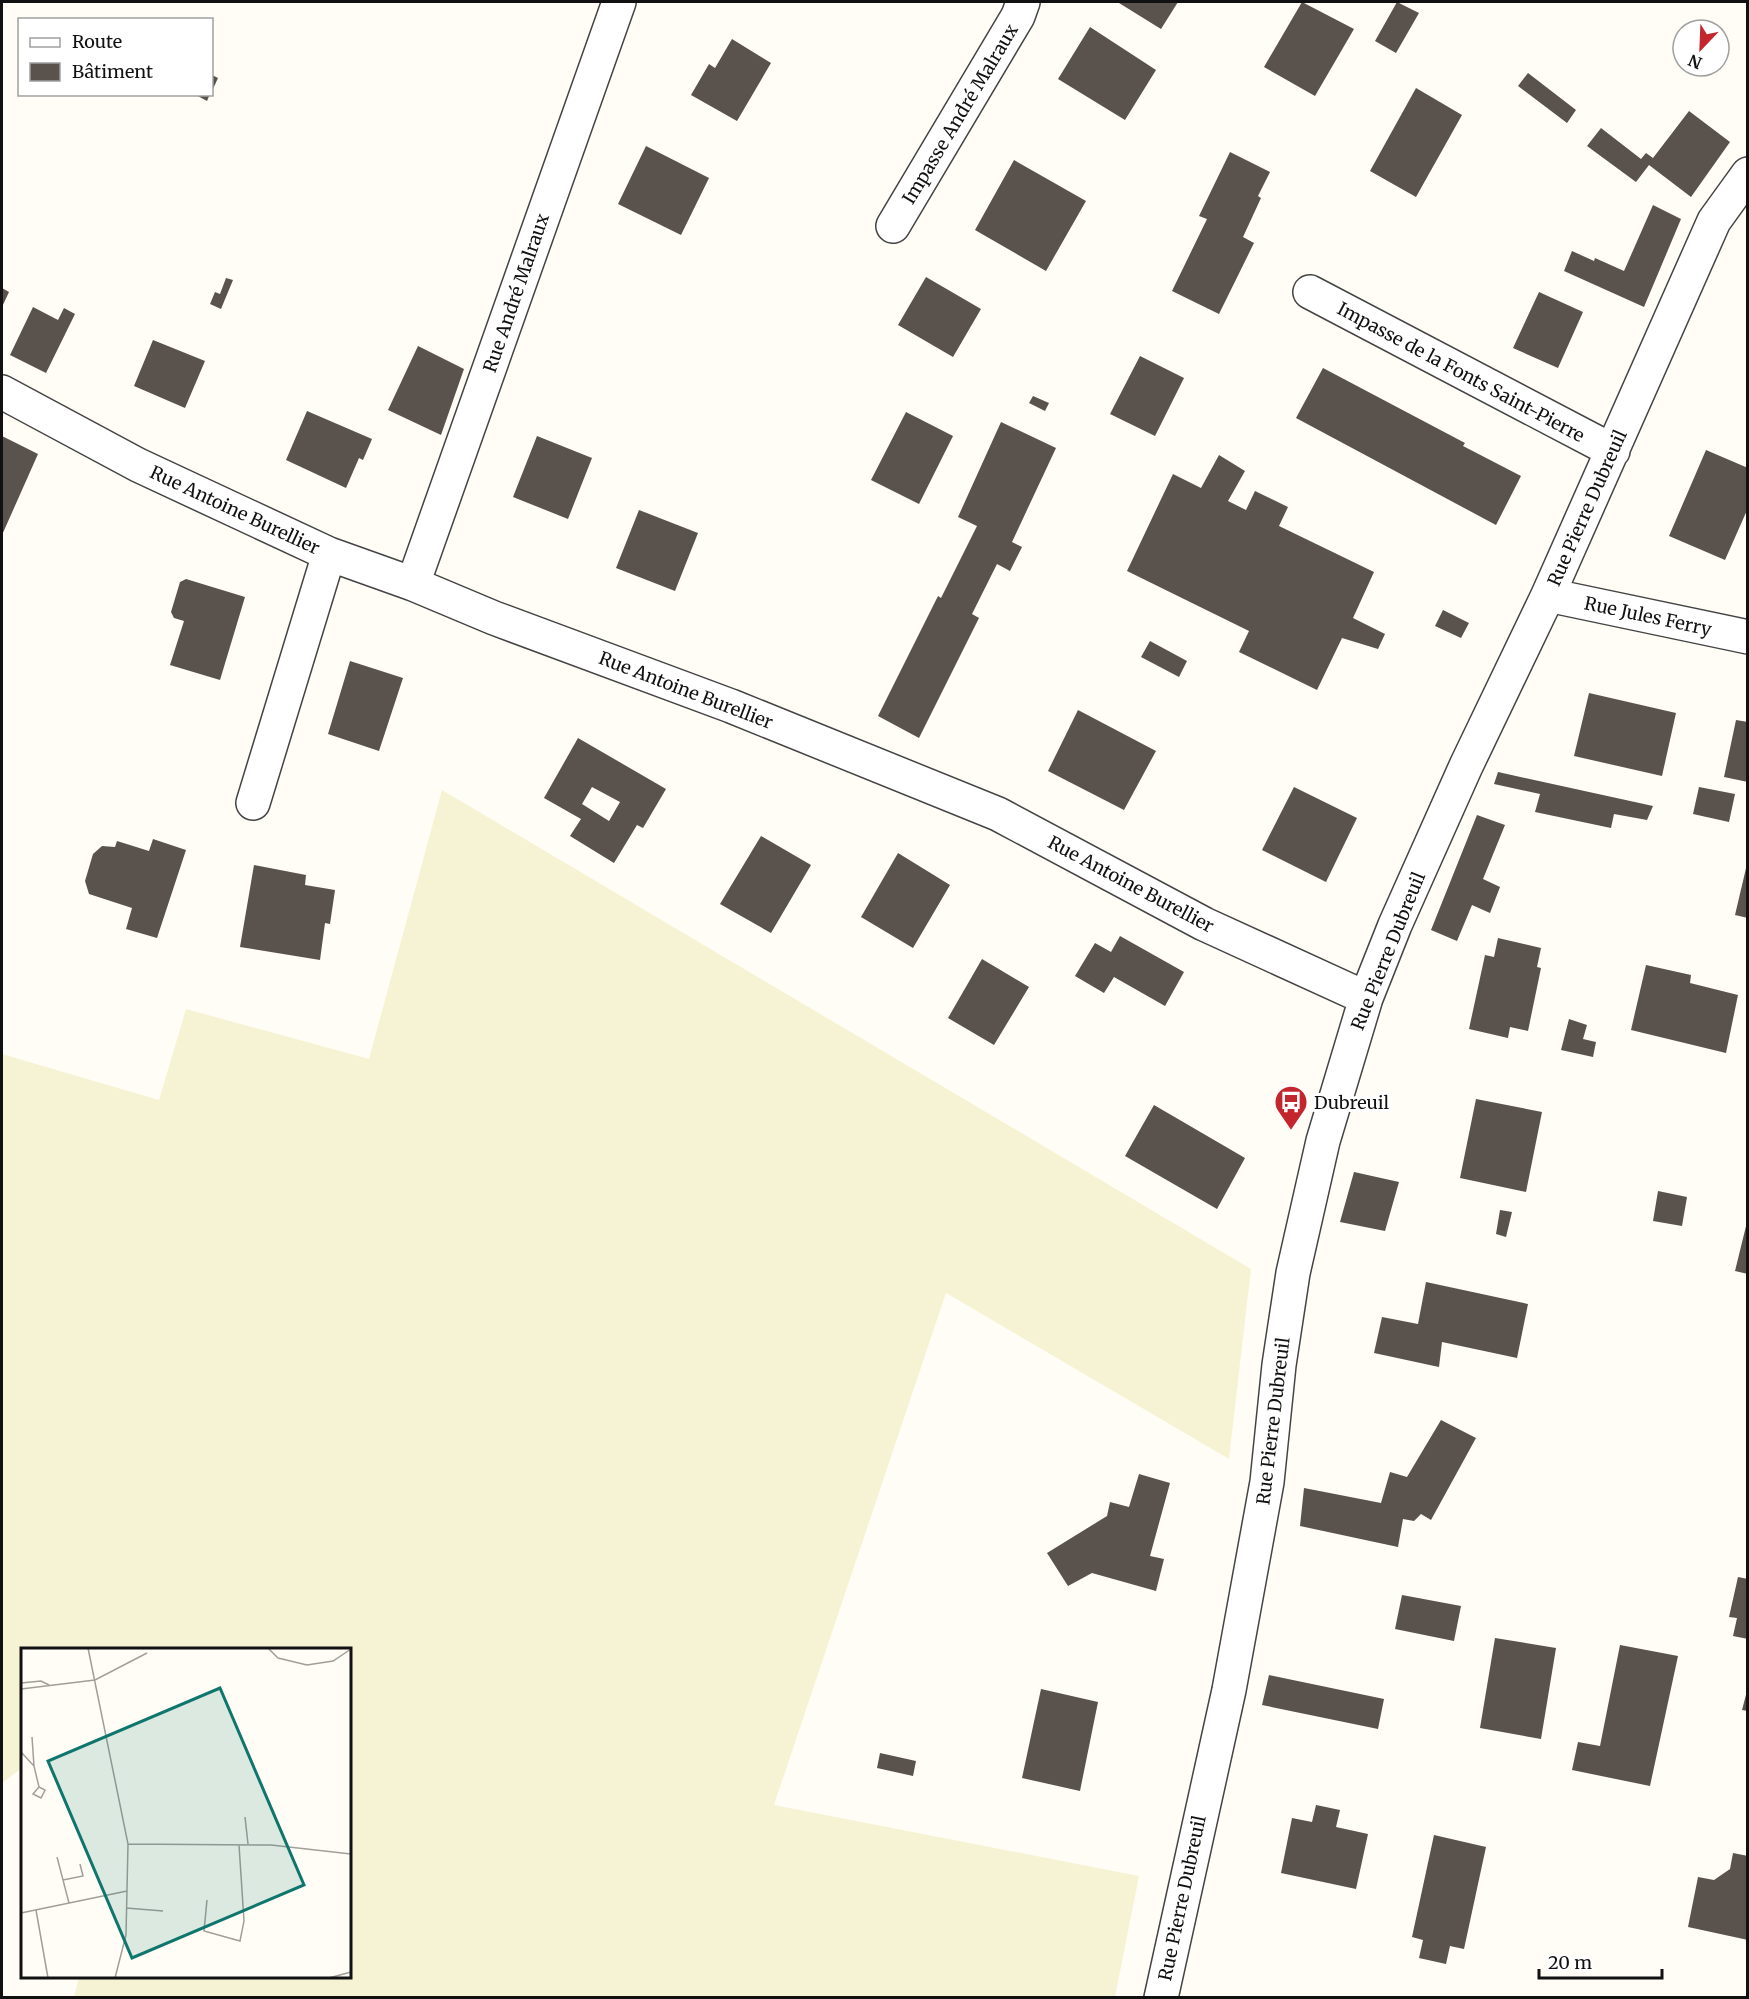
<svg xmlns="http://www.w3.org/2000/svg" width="1749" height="1999" font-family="Merriweather,serif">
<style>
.farmland{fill:#f6f3d4}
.building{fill:#5a524d;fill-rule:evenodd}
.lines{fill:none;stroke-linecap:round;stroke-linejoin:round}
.minor-casing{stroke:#444;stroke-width:36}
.minor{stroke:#fff;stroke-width:33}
.labels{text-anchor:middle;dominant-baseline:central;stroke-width:6;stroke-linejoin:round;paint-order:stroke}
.street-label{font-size:18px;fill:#111;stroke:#fff}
.poi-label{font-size:18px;fill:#111;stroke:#fff;text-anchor:start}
.inset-road{fill:none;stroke:#a09f9a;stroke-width:1.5}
.view{fill:#0f766e;fill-opacity:0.15;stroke:#0f766e;stroke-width:3}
.inset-edge{fill:none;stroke:#111;stroke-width:3}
</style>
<rect width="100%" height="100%" fill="#fffdf5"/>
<path class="farmland" d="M442 790 1251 1269 1229 1459 946 1293 774 1805 1139 1876 1115 1997H74L79 1977 350 1976V1650H22V1768L2 1783V1054L159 1100 186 1009 369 1059Z"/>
<path class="building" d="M1120 2H1178L1161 29 1119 3Z
M1302 2 1354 29 1315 96 1264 67Z
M1397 2 1419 13 1396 53 1375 41Z
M1090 27 1156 70 1125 120 1058 79Z
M732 39 771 63 737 121 691 95 709 64 715 68Z
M1528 73 1576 110 1567 123 1518 86Z
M212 75 218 78 212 91Z
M1416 88 1462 115 1416 197 1370 171Z
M194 94H210L207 101Z
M1689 111 1730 142 1691 197 1649 165 1636 182 1587 146 1601 128 1641 159 1646 153 1653 158Z
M646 146 709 178 681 235 618 204Z
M1230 152 1270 172 1258 196 1261 198 1243 237 1254 243 1219 314 1172 291 1207 219 1199 216Z
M1014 160 1086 201 1046 271 975 230Z
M1653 205 1681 219 1644 307 1564 271 1572 251 1594 261 1595 258 1624 271Z
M926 277 981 309 953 357 898 325Z
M226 278 233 280 221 309 210 304 215 292 220 294Z
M2 288 9 292 2 307Z
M1539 292 1583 312 1558 368 1513 348Z
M33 307 58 320 64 308 75 314 46 373 10 355Z
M153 340 205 361 185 408 134 386Z
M418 346 464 369 441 435 388 410Z
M1140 356 1184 378 1155 436 1110 414Z
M1323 368 1465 443 1463 446 1521 476 1496 525 1296 418Z
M1033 396 1049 403 1045 411 1029 403Z
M307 411 372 439 363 460 359 458 346 488 286 460Z
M906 412 953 436 919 504 871 480Z
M1001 422 1056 448 1012 542 1022 547 1010 571 997 564 972 614 979 618 919 738 878 716 938 596 941 598 977 526 958 517Z
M2 436 38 454 2 535Z
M537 436 592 458 568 519 513 497Z
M1706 450 1748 468V508L1725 560 1669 536Z
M1219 455 1245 471 1228 501 1246 510 1255 491 1288 507 1279 526 1374 572 1353 618 1385 634 1378 649 1342 638 1317 690 1239 652 1249 631 1127 571 1173 474 1201 488Z
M639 510 698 533 675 591 616 568Z
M186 579 245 597 220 680 170 665 184 621 174 618 171 612 180 582Z
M1443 610 1469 623 1461 638 1435 626Z
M1150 641 1187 661 1179 677 1141 657Z
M350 661 403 678 379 751 328 734Z
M1589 693 1676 713 1662 776 1574 756Z
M1078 710 1156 751 1124 810 1048 771Z
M1736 720 1748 722V782L1724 777Z
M578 738 666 789 643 828 637 825 614 863 570 836 581 819 544 798ZM592 787 620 802 609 821 582 804Z
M1498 772 1653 806 1647 820 1614 814 1611 828 1535 812 1540 794 1494 784Z
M1294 787 1357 818 1326 882 1262 850Z
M1699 787 1735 794 1729 822 1693 814Z
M1477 815 1505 825 1483 879 1500 887 1490 913 1472 905 1457 941 1431 930Z
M761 836 811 865 771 933 720 904Z
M153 839 186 850 157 938 126 929 132 908 89 894 85 881 93 854 102 846 115 847 117 841 149 851Z
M898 853 950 885 913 948 861 917Z
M1747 864H1748V918L1735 915Z
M254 865 306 875 305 885 335 890 330 924 325 923 320 960 240 947Z
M1120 936 1184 972 1165 1006 1114 977 1104 993 1075 976 1095 943 1111 952Z
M1498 938 1541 948 1537 967 1541 968 1528 1031 1510 1027 1508 1038 1469 1029 1485 955 1494 957Z
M982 959 1029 987 994 1045 948 1018Z
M1646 965 1691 975 1690 983 1738 995 1726 1053 1631 1030Z
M1569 1019 1587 1025 1583 1039 1596 1042 1593 1057 1561 1050Z
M1476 1099 1542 1112 1526 1192 1460 1178Z
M1154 1105 1245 1158 1217 1209 1125 1156Z
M1354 1172 1399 1182 1385 1231 1340 1222Z
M1658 1191 1687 1197 1682 1226 1653 1221Z
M1500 1210 1512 1212 1506 1237 1496 1234Z
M1747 1222H1748V1274L1735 1271Z
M1426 1282 1528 1304 1517 1358 1442 1342 1439 1367 1374 1353 1382 1317 1418 1324Z
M1441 1420 1476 1438 1431 1520 1421 1514 1414 1521 1403 1519 1398 1547 1300 1526 1304 1488 1381 1503 1390 1472 1407 1477Z
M1139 1474 1170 1483 1150 1556 1164 1559 1156 1591 1092 1573 1068 1586 1047 1553 1107 1516 1110 1502 1129 1507Z
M1738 1577 1748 1579V1639L1733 1636 1737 1618 1729 1617Z
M1402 1595 1461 1606 1454 1641 1395 1629Z
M1495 1638 1556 1648 1541 1739 1480 1728Z
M1620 1645 1678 1656 1650 1786 1572 1770 1578 1742 1600 1746Z
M1269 1675 1384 1699 1378 1729 1262 1705Z
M1041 1689 1098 1702 1080 1791 1022 1778Z
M1747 1691H1748V1711L1742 1710Z
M880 1753 916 1761 913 1776 877 1768Z
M1316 1805 1340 1810 1336 1827 1368 1834 1356 1889 1281 1873 1292 1818 1312 1822Z
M1434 1835 1486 1847 1464 1949 1450 1946 1446 1964 1419 1958 1423 1940 1412 1937Z
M1733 1853 1748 1856V1940L1688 1927 1698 1877 1714 1880 1730 1869Z"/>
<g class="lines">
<g class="minor-casing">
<path id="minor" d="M893 226 1018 16 1023 2
M1310 292 1613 451
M2 392 138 465 329 554 413 584 494 618 731 706 998 814 1204 924 1366 998
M413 584 619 2
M1548 595 1748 637
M253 803 329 554
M1161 1998 1229 1690 1267 1482 1279 1365 1293 1273 1323 1141 1366 998 1395 925 1466 766 1548 595 1714 221 1748 174"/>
</g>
<use href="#minor" class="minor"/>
</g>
<defs>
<g id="bus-pin" transform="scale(1.725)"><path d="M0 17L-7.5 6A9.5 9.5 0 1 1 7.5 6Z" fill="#c4262e" stroke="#fff"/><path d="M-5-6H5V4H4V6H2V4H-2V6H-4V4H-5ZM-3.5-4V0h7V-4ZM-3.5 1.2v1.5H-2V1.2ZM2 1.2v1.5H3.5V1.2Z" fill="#fff"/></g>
</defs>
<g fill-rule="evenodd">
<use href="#bus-pin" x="1291" y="1102"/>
</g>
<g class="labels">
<g class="street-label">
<text transform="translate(960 114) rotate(-59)">Impasse André Malraux</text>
<text transform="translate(516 293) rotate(-71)">Rue André Malraux</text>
<text transform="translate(1461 372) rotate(28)">Impasse de la Fonts Saint-Pierre</text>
<text transform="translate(1587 508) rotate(-66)">Rue Pierre Dubreuil</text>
<text transform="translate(235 510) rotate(25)">Rue Antoine Burellier</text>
<text transform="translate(1648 616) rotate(12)">Rue Jules Ferry</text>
<text transform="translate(686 690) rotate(21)">Rue Antoine Burellier</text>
<text transform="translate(1131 884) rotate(28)">Rue Antoine Burellier</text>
<text transform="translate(1388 951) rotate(-68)">Rue Pierre Dubreuil</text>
<text transform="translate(1273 1421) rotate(-83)">Rue Pierre Dubreuil</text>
<text transform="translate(1182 1898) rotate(-78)">Rue Pierre Dubreuil</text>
</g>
<g class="poi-label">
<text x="1314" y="1102">Dubreuil</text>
</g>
</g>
<g transform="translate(21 1648)">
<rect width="330" height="330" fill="#fffdf5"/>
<path class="inset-road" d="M67 0 107 196 105 287 94 330M247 0 257 10 286 17 312 13 330 1M0 35 20 33 28 37M0 41 74 32 126 5M11 89 13 118M0 104 13 118 18 139 24 142 20 150 12 146 18 139M224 169 227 196M107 196 250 197 330 206M36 209 48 255M42 232 62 228 59 216M186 252 183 283 219 293 223 273 218 197M105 260 142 263M15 262 27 330M0 265 106 243M308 330 330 324"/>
<path class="view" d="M199 40 283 237 111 310 27 113Z"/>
<rect width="330" height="330" class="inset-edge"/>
</g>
<rect width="1749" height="1999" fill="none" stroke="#111111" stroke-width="6"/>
<rect x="18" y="18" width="195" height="78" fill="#ffffff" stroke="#a0a0a0" stroke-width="1.5"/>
<rect x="30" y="38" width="30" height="9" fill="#ffffff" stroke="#a0a0a0" stroke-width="1.5"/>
<text x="72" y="48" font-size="18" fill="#111111">Route</text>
<rect x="30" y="63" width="30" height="18" fill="#5a524d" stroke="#a0a0a0" stroke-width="1.5"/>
<text x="72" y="78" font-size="18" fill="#111111">Bâtiment</text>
<g transform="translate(1701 48) rotate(203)"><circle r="28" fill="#ffffff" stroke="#a0a0a0" stroke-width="1.5"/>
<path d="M0-4.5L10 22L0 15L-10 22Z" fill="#c4262e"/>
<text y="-9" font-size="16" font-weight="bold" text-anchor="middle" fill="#111111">N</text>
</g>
<path d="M1539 1969v9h123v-9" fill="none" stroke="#111111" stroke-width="3"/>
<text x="1548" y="1969" font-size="18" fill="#111111" stroke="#ffffff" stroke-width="4.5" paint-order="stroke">20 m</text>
</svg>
